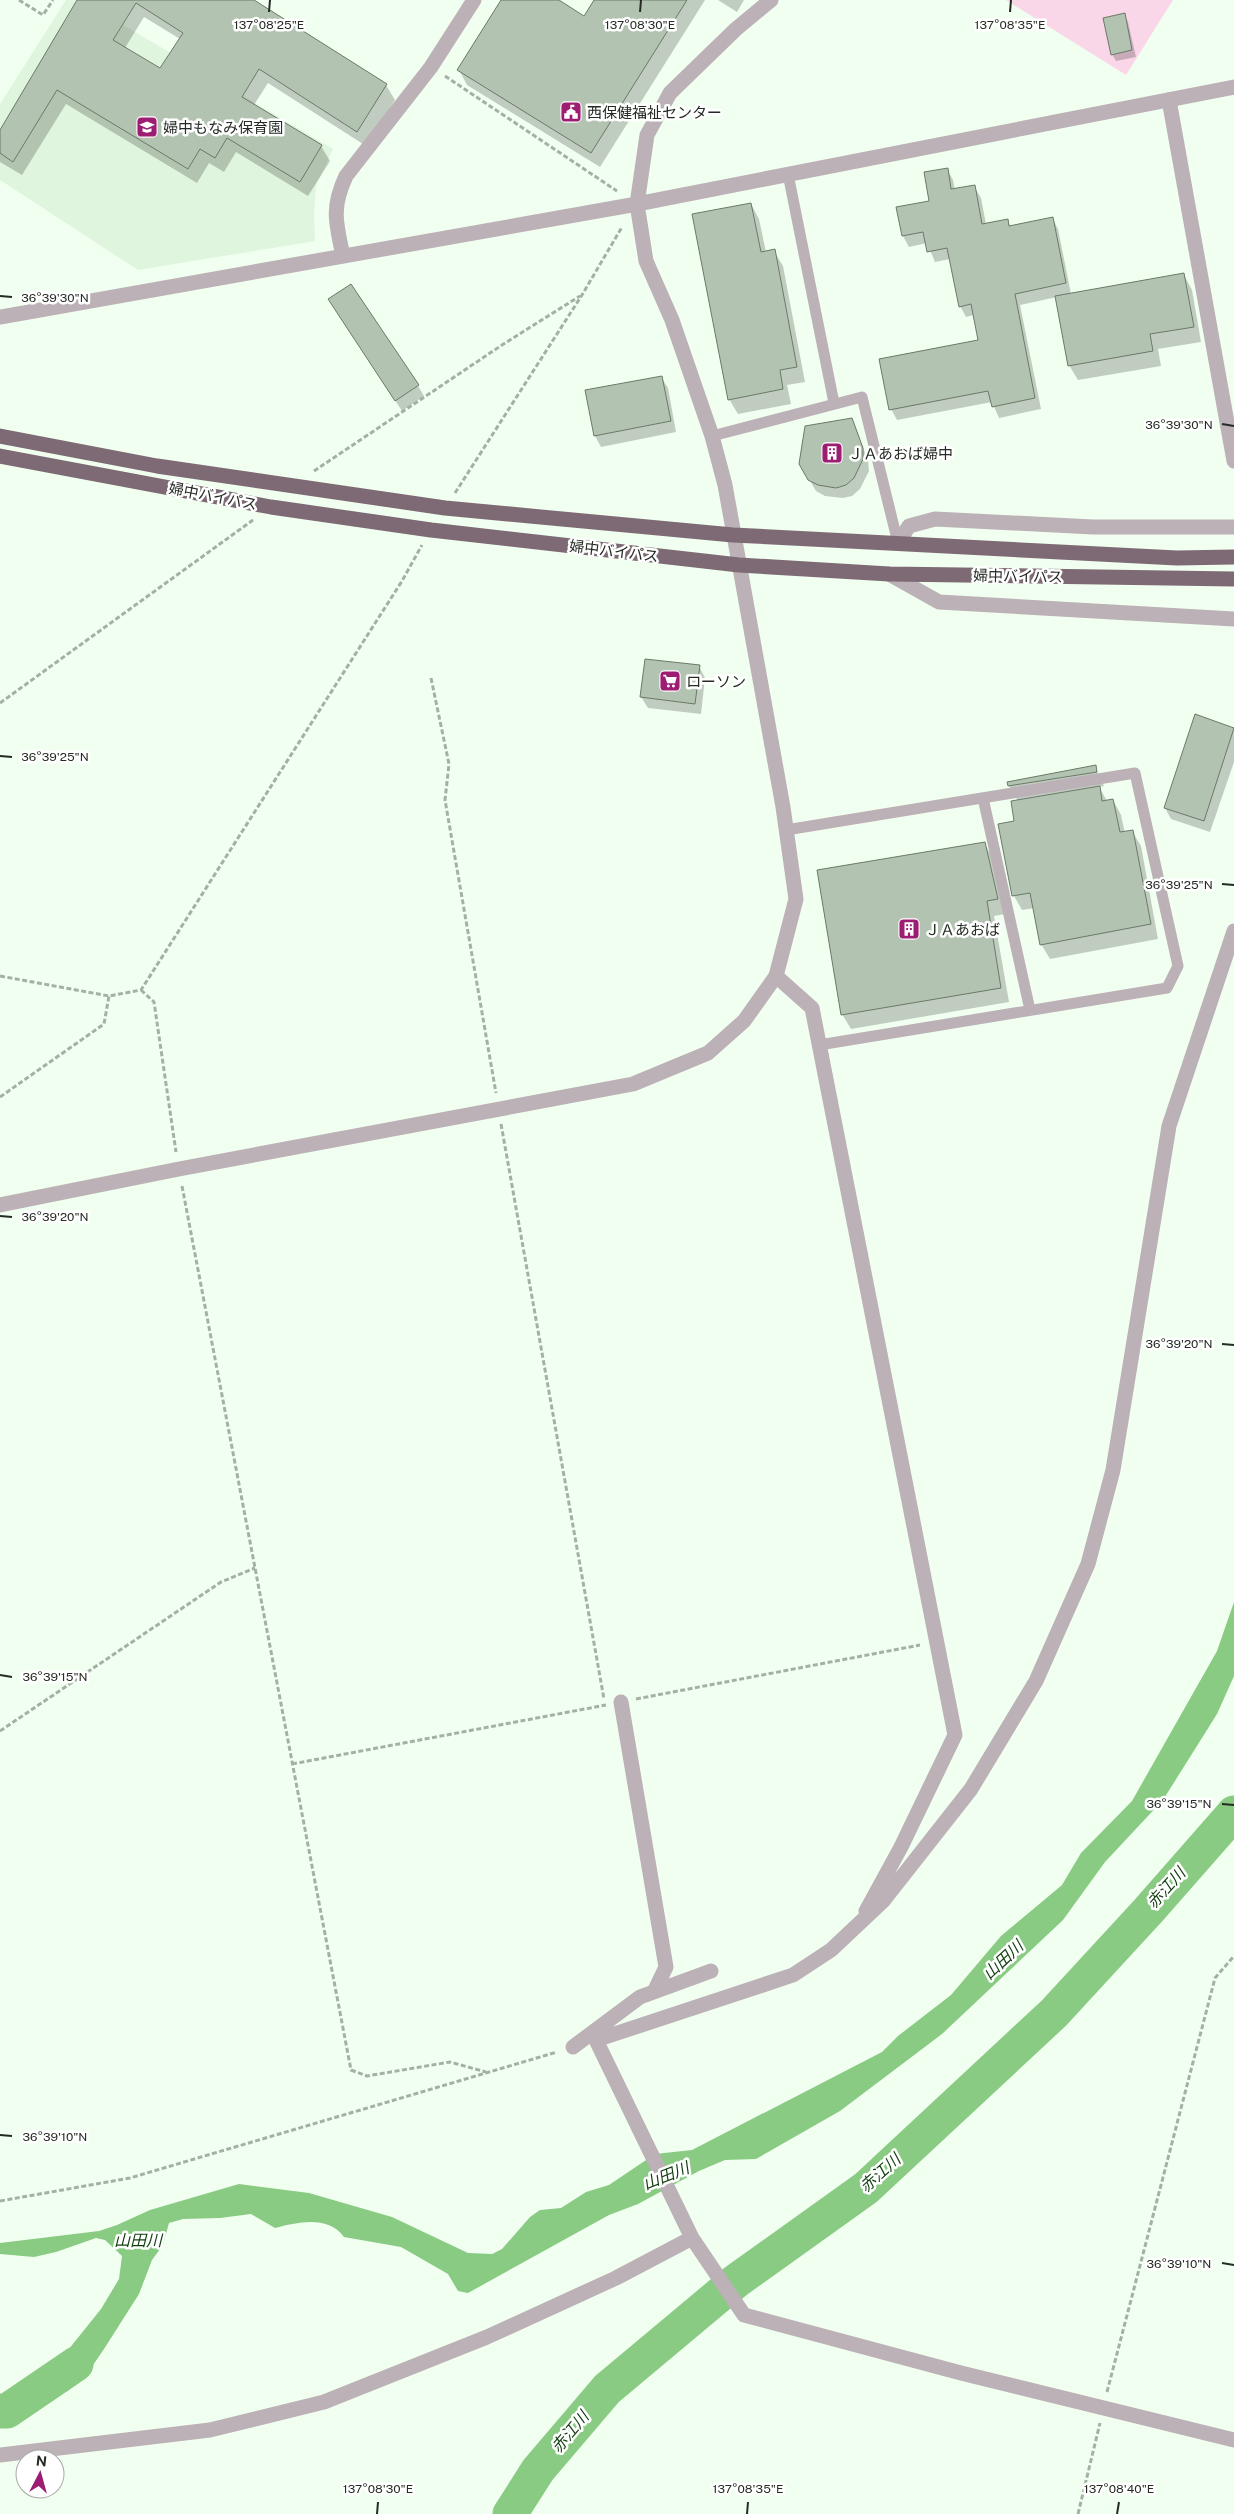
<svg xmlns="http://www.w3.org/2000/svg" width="1234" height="2514" font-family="'Public Sans','Noto Sans JP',sans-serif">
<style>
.built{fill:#dff5dd}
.green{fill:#f9d6e8}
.water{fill:#89cb83}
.shadow{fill:#0003;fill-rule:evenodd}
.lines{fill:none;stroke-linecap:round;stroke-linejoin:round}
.river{stroke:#89cb83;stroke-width:35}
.building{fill:#b3c3b1;stroke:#6b7969;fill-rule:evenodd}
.path{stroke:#a5b0a4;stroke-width:3;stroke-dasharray:5 2.5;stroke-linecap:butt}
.service{stroke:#bcb1b6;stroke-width:11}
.minor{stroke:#bcb1b6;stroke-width:15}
.tertiary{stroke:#bcb1b6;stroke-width:15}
.trunk{stroke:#7e6a74;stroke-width:15}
.ticks{fill:none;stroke:#252b24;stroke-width:2}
.labels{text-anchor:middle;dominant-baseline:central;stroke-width:5;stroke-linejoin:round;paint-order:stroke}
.poi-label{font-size:15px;fill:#252b24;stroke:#fff;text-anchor:start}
.street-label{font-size:15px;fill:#252b24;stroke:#fff}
.water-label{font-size:16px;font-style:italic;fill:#0f3d0c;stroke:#fff}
.ticks-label{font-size:12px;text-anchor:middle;fill:#252b24;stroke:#fff;stroke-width:5;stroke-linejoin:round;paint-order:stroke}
</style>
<rect width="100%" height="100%" fill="#f1fff0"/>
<path class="built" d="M66 0H81L333 149 316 186 314 215 315 241 138 270 0 180V104Z"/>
<path class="green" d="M1006 0H1173L1126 75Z"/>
<path class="water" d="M1234 1602V1676L1217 1714 1163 1800 1105 1862 1063 1920 942 2034 840 2111 756 2159 725 2160 699 2171 638 2204 609 2215 468 2293 458 2291 448 2274 401 2247 344 2237C328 2215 298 2222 275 2228L251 2214 220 2218 183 2219 169 2223 163 2245 152 2260 139 2294 104 2349 91 2368 69 2390 47 2402 33 2384 44 2373 52 2370 101 2309 119 2279 122 2256 105 2240 96 2238 56 2252 34 2257 0 2254V2243L99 2231 117 2225 150 2210 239 2184 309 2193 392 2217 468 2253 492 2254 502 2249 530 2217 540 2210 561 2208 586 2192 609 2185 655 2154 692 2150 882 2052 898 2036 951 1995 1001 1936 1062 1885 1081 1853 1132 1801 1217 1651Z"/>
<path class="shadow" d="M79 0H252L386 85 395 100 366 146 268 83 254 105 321 146 330 161 308 196 236 152 224 172 209 163 197 183 66 104 22 175 0 162V131ZM144 17 180 39 160 70 125 48Z
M503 0H556L584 17 595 0H705L600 167 467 85 459 70Z
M718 0H744L737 12Z
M1124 15 1128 22 1136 57 1116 61 1112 54Z
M947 169 953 180 955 190 974 186 981 198 986 224 1007 220 1011 227 1052 218 1058 229 1071 294 1184 275 1192 290 1201 342 1158 349 1161 366 1078 380 1069 365 1057 297 1020 305 1041 409 999 418 992 402 897 420 891 409 980 341 974 315 966 317 960 306 950 259 935 262 927 243 909 247 903 236 930 202Z
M751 204 759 219 766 252 774 251 783 266 805 382 787 385 791 404 738 414 729 399Z
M336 310 418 386 424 396 402 411Z
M661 377 668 388 676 432 601 447 595 436Z
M851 419 868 460 869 471 860 489 852 496 843 498 825 496 816 491 809 479Z
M699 666 705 678 701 714 648 708 641 697Z
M1196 716 1234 729V762L1210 832 1171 819 1165 808Z
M1095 767 1104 786 1099 787 1107 801 1113 800 1121 815 1125 833 1132 831 1141 846 1158 939 1050 959 1041 944 1034 908 1022 910 1014 896 1018 801 1009 786Z
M984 843 993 858 1005 914 994 916 1009 1002 851 1029 842 1014Z"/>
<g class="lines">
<path class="river" d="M0 2411H7L76 2364
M510 2514 538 2470 607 2389 736 2281 866 2188 1054 2013 1148 1911 1234 1813"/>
</g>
<path class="building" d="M77 0H254L387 84 357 132 259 69 242 97 322 145 300 182 227 138 215 158 200 149 188 169 57 90 13 162 0 153V130ZM136 3 183 33 160 68 113 40Z
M501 0H559L584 16 594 0H687L591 153 457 70Z
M1125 13 1132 50 1111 55 1103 18Z
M948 168 951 189 975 185 982 224 1008 219 1009 226 1053 217 1066 283 1015 294 1035 398 992 407 988 391 889 410 879 359 978 340 971 304 959 307 947 248 927 252 923 232 902 236 896 207 929 201 924 172Z
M751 203 761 252 775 249 797 367 780 370 783 389 728 400 692 214Z
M1184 273 1194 327 1150 334 1153 351 1068 366 1055 296Z
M351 284 419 385 395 401 328 299Z
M662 376 671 421 594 436 585 390Z
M852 418 863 448V459L854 478 846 485 836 488 818 485 808 480 799 464 805 426Z
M645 659 700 665 695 704 640 697Z
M1195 714 1234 728 1204 821 1164 808Z
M1096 765 1097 772 1008 786 1007 782Z
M1100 786 1102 801 1113 799 1120 832 1133 830 1151 924 1040 945 1030 893 1012 896 998 824 1014 821 1011 801Z
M985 842 998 899 987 901 1001 988 841 1015 817 870Z"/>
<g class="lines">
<path class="path" d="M19 0 43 15 53 0
M445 76 617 191
M314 471 502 345 580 296
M455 493 582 295 622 227
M431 678 449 764 445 800 496 1093
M0 703 253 520
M0 976 109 996 141 990 402 581 422 545
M141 990 154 1002 176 1152
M0 1097 104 1024 109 996
M501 1124 604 1699
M182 1186 351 2070 367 2076 450 2062 486 2072
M636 1699 920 1645
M0 1731 221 1582 255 1568
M292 1764 606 1705
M0 2201 130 2178 557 2052
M1107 2392 1215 1978 1234 1956
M1078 2514 1100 2423"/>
<path class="service" d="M788 174 834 403
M712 436 862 397 898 543
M983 798 1030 1010
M786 830 1135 773 1178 966 1167 988 819 1045"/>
<path class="minor" d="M1169 100 1234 461
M898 543 909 526 935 519 1093 527H1234
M889 574 939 602 1234 619
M1234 931 1169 1126 1113 1470 1088 1564 1036 1681 971 1789 883 1901 831 1950 793 1975 596 2040 692 2238 744 2315 961 2373 1234 2440
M776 976 812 1008 955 1735 901 1847 866 1911
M621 1702 666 1967 654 1992
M573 2047 640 1997 711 1971
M0 2455 210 2430 324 2402 487 2337 616 2278 692 2238"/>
<path class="tertiary" d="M343 256C336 223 331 208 346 176L431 67 474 0
M0 317 637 204 1234 87
M0 1205 179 1169 633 1084 708 1053 744 1021 776 976 796 899 783 807 725 485 712 436 672 320 646 261 637 204 647 135 670 93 736 29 771 0"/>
<path class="trunk" d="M0 436 157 466 445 508 733 535 1177 558 1234 557
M0 456 271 507 431 530 739 565 889 574 1234 579"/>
</g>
<path class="ticks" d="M269 12 270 0M640 12 641 0M1010 12 1011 0M0 296 12 297M1222 424 1234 426M0 756 12 757M1222 884 1234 885M0 1216 12 1217M1222 1344 1234 1345M0 1675 12 1677M1222 1804 1234 1805M0 2135 12 2136M1222 2263 1234 2265M377 2514 378 2502M747 2514 748 2502M1117 2514 1119 2502"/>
<defs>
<g id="civic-square" transform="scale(1.125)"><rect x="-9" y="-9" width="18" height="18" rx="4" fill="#9c1d71" stroke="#fff"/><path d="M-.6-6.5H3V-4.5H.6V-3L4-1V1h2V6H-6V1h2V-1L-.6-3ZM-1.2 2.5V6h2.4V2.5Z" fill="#fff"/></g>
<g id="school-square" transform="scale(1.125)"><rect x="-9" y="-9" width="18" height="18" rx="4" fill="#9c1d71" stroke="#fff"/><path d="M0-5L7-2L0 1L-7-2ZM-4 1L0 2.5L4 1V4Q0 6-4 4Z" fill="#fff"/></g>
<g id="building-square" transform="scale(1.125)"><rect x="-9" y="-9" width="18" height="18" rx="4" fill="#9c1d71" stroke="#fff"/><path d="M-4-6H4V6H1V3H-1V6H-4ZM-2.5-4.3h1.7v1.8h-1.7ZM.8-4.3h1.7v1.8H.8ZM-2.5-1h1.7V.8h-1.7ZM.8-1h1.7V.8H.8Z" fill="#fff"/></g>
<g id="supermarket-square" transform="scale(1.125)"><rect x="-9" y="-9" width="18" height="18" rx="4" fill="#9c1d71" stroke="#fff"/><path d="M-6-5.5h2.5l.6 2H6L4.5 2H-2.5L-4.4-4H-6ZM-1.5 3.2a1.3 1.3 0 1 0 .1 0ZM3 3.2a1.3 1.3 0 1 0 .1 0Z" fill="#fff"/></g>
</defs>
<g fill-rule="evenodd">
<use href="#civic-square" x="571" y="112"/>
<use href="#school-square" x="147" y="127"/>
<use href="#building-square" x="832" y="453"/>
<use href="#supermarket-square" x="670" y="681"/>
<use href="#building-square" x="909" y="929"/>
</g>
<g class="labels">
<g class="poi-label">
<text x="587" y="112">西保健福祉センター</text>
<text x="163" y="127">婦中もなみ保育園</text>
<text x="848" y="453">ＪＡあおば婦中</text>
<text x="686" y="681">ローソン</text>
<text x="925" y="929">ＪＡあおば</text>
</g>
<g class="street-label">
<text transform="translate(213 496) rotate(11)">婦中バイパス</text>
<text transform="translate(614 551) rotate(7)">婦中バイパス</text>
<text transform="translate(1018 576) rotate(1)">婦中バイパス</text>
</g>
<g class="water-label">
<text transform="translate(1166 1888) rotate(-48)">赤江川</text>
<text transform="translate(1003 1960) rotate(-43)">山田川</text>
<text transform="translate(880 2173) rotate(-42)">赤江川</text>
<text transform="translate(666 2176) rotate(-22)">山田川</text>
<text x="138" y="2240">山田川</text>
<text transform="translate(570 2432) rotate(-50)">赤江川</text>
</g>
</g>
<g class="ticks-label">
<text x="269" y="29">137°08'25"E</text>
<text x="640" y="29">137°08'30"E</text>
<text x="1010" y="29">137°08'35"E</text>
<text x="55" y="302">36°39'30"N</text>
<text x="1179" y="429">36°39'30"N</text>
<text x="55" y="761">36°39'25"N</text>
<text x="1179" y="889">36°39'25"N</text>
<text x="55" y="1221">36°39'20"N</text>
<text x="1179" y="1348">36°39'20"N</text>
<text x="55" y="1681">36°39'15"N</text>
<text x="1179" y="1808">36°39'15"N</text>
<text x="55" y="2141">36°39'10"N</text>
<text x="1179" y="2268">36°39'10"N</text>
<text x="378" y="2493">137°08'30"E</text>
<text x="748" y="2493">137°08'35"E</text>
<text x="1119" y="2493">137°08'40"E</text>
</g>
<g transform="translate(40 2474) rotate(6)"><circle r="24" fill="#ffffff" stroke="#a8aaa7"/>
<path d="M0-4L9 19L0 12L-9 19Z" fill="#9c1d71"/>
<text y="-8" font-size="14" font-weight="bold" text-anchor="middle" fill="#252b24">N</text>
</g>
</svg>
